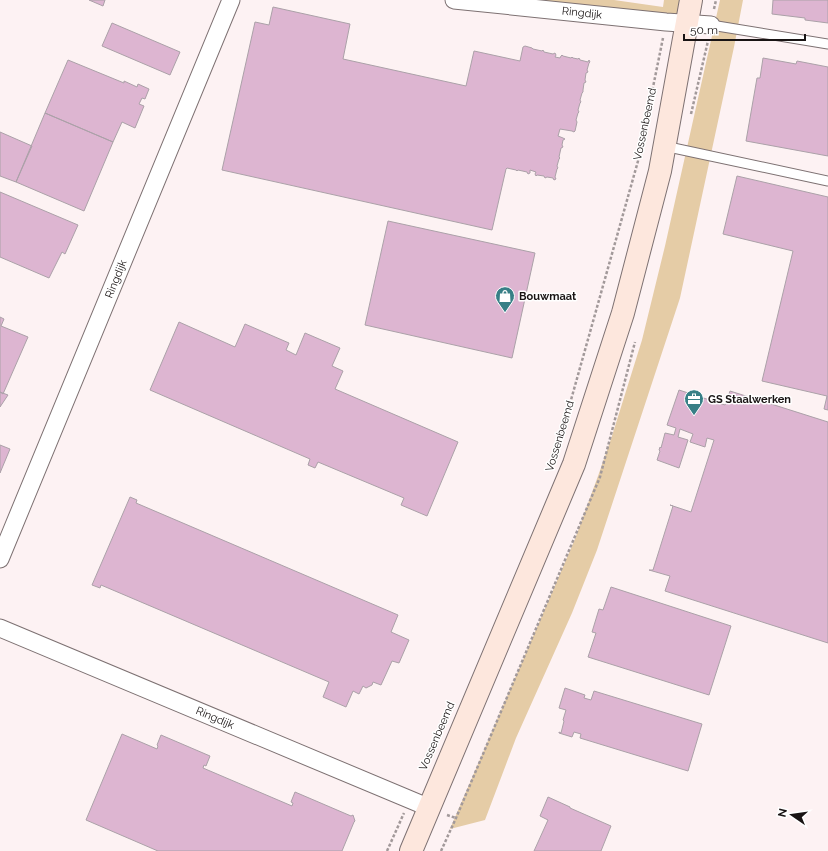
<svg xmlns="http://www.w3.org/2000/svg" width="828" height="851" font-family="Raleway,sans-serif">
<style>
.green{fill:#e5cca6}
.building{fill:#ddb5d1;stroke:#aba1a8}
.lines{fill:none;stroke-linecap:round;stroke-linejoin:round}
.service-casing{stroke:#7d7172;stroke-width:11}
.minor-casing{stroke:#7d7172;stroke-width:19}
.secondary-casing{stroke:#7d7172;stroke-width:24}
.path{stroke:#a2999a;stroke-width:2.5;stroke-dasharray:3 2;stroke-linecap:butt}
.service{stroke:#fff;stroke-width:9}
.minor{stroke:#fff;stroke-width:17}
.secondary{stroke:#fde7dd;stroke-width:22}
.labels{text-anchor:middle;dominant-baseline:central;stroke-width:3;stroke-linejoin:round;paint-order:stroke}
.street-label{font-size:11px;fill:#191414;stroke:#fff}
.poi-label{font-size:11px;font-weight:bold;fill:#191414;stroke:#fff;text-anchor:start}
</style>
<rect width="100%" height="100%" fill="#fdf2f3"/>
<path class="green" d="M498 0H614L663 7 664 0H682L679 16Z
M720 0H743L734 47 680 298 597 550 572 613 516 738 485 820 450 829 575 539 598 476 611 439 642 340 665 246Z"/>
<path class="building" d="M89 0H105L103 6Z
M773 0H828V23L805 20V18L772 14Z
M273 7 350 24 343 59 466 86 474 51 520 61 523 47 525 46 532 48 533 49 542 51 543 50 544 52 553 54 555 53 556 55 555 57 560 58 561 56 562 55 563 56 571 58 572 57 573 58 578 59 579 58 580 60 588 62 589 60 590 62 589 63 587 70 588 72 586 73 585 80 586 82 584 83 583 90V92L582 93 580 100 581 102 580 103 578 110 579 112 578 113 576 120 577 122 575 131 574 132 572 131 560 129 558 136 563 138 565 139 563 140 562 145 563 147 561 148 559 157 560 158 559 159 557 166 558 168 557 169 555 177 556 179 554 180 553 178 547 177 545 178 544 176 537 175 536 176 535 174 536 172 530 170V173L528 174 527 172 518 170 517 171 516 170 507 168 506 169 492 230 222 170 255 22 269 25Z
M112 23 180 52 170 75 102 46Z
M763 58 796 64 797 61 828 67V156L746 141 757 78H760Z
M68 60 124 83V81L137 87 138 84 149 89 145 99 142 98 139 104 144 106 135 128 122 122 113 142 45 113Z
M45 113 113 142 84 211 16 182Z
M0 132 32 146 16 182 0 176Z
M737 176 828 197V410L824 409 827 396 762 381 793 251 723 234Z
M0 192 78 225 65 254 62 252 49 278 0 257Z
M388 221 535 253 512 358 365 325Z
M0 317 4 319 1 326 28 337 3 394 0 392Z
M179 322 235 347 245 324 289 343 286 350 296 355 305 333 340 348 332 366 343 371 335 389 458 442 427 516 401 505 404 498 318 462 315 468 308 465 310 459 150 390Z
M679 390 725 405 730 391 828 422V643L665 591 670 576 649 570H653L673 506 670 505 691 512 714 440 707 438 705 447 690 442 693 434 680 429 678 437 688 440 679 468 657 460 660 451 659 450 660 447 661 448 665 433 674 435 676 428 667 425Z
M0 392 8 395 0 407Z
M0 445 10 449 0 473Z
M130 497 137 500 136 503 398 615 391 632 409 640 399 663 392 661 381 685 373 682 372 685 366 688 363 686 359 694 353 691 346 707 323 697 329 682 101 585 100 588 92 585Z
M611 587 731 626 709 695 588 657 596 633 592 632 599 609 603 610Z
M565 688 585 695 584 698 591 700 594 691 702 724 688 771 580 738 581 734 574 732 572 737 559 733V732L561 733 564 721 563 720 566 710 559 708Z
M122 734 157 749 158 746 157 745 161 735 210 756 206 766 204 765 203 768 292 806 293 803 291 802 295 792 351 816 353 815 355 821 354 822 342 851H158L86 820Z
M548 797 570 807V808L611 826 601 851H534L548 820 540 816Z"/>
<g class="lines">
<g class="service-casing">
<path id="service" d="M711 25 828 44
M664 146 828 181"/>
</g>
<g class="minor-casing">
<path id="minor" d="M454 0 666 22 711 25
M0 559 231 0
M0 628 430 808"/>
</g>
<g class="secondary-casing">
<path id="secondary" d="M411 851 574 464 623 313 660 171 691 0"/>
</g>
<path class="path" d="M714 9 716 0
M691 114 708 41
M555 457 638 161 663 38
M447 815 456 818
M387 851 404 813
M441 851 456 818 600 477 635 342"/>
<use href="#service" class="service"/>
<use href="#minor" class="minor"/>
<use href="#secondary" class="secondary"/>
</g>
<defs>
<g id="shop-pin" transform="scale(1)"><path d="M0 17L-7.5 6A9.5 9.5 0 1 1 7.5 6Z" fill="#377f86" stroke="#fff"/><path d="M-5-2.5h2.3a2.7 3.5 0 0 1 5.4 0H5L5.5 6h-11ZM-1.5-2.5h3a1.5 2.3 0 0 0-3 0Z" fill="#fff"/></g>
<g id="office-pin" transform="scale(1)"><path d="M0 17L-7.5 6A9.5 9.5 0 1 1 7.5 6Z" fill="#377f86" stroke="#fff"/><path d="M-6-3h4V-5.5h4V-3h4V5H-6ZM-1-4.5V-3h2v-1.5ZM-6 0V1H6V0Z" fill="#fff"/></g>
</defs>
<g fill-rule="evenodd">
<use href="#shop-pin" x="505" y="296"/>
<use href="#office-pin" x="694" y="399"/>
</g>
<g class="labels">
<g class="street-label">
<text transform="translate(582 13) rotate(6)">Ringdijk</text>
<text transform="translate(645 124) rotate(-78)">Vossenbeemd</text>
<text transform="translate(116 279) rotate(-68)">Ringdijk</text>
<text transform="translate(560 436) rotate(-73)">Vossenbeemd</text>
<text transform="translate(215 718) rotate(23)">Ringdijk</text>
<text transform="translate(437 736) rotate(-67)">Vossenbeemd</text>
</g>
<g class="poi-label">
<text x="519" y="296">Bouwmaat</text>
<text x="708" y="399">GS Staalwerken</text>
</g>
</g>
<g transform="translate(792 815) rotate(283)" stroke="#ffffff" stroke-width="3" paint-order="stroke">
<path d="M0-3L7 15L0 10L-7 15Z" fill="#191414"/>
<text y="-6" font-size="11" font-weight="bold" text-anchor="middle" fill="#191414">N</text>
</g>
<path d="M684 34v6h121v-6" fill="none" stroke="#191414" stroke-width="2"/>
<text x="690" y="34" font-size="12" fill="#191414" stroke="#ffffff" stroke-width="3" paint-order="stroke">50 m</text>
</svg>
